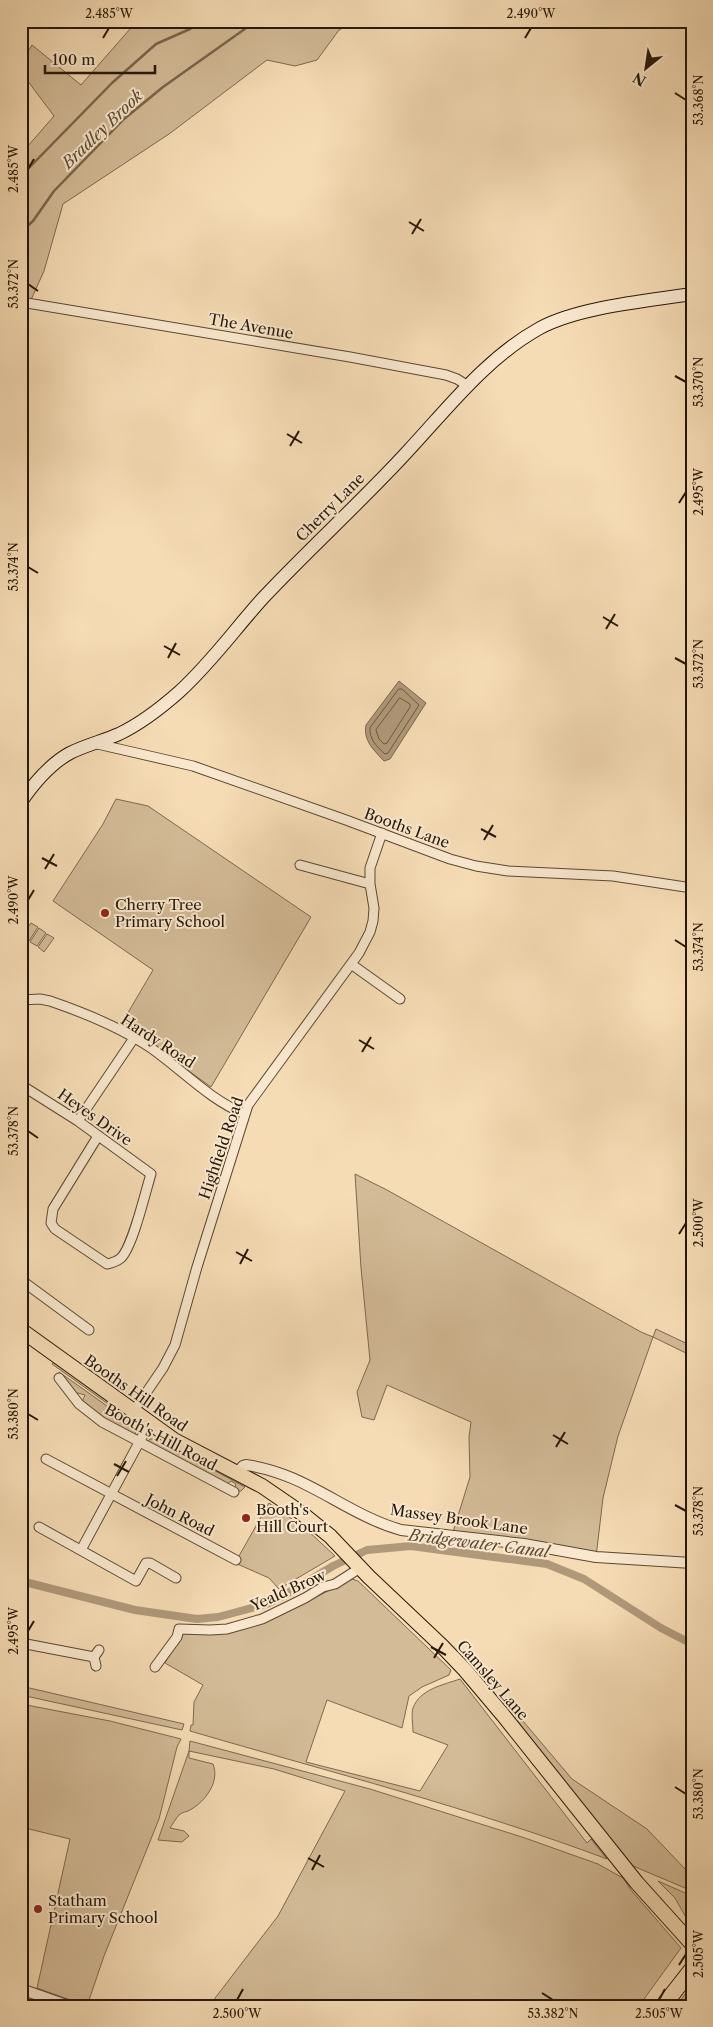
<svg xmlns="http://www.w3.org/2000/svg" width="713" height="2027" font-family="'Libre Caslon Text',serif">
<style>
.green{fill:#d3bb97;stroke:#7d694f}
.water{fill:#b0997a;stroke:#79654c}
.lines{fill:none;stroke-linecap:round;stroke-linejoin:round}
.shore{stroke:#6c5840;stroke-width:1}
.stream{stroke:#79654c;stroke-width:2.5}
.canal{stroke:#b0997a;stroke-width:8}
.minor-casing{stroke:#5b4832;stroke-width:11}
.tertiary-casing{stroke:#5b4832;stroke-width:12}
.secondary-casing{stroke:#271707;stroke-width:14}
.primary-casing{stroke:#271707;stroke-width:16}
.motorway-casing{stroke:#271707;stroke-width:17}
.minor{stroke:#f9e8cf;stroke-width:9}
.tertiary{stroke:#f9e8cf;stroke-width:10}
.secondary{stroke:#f9e8cf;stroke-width:12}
.primary{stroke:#f6dcb5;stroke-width:14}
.motorway{stroke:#f6dcb5;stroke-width:15}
.ticks{fill:none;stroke:#271707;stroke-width:2}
.poi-dot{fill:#8f2418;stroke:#f9e8cf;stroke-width:2}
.labels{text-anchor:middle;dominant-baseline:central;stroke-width:4;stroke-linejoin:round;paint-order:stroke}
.street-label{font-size:15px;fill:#271707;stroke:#f9e8cf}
.poi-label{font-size:15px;fill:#271707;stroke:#f9e8cf;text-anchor:start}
.water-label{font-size:16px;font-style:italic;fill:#5e4b35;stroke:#f9e8cf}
.neatline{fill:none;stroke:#271707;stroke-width:2}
.ticks-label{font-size:12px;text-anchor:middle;fill:#271707}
</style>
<rect width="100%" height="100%" fill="#f6dcb5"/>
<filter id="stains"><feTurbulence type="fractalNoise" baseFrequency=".004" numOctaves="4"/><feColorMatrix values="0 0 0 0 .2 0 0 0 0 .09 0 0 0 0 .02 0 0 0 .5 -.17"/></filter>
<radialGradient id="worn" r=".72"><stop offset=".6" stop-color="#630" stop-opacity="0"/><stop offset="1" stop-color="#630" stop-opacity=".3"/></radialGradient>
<path class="green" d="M137 21H356L339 30 317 60 295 66 267 60 169 134 63 204 44 271 21 322V154L54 116 21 72V63L32 45 81 85Z
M116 799 148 806 311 917 211 1087 122 1023 153 970 53 901 103 824Z
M31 923 38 927 29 941 22 936Z
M39 928 46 933 37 946 30 942Z
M47 934 54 938 44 952 38 947Z
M355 1174 387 1190 641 1332 653 1337 656 1329 692 1346V1356L653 1337 618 1436 603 1498 596 1557 453 1532 470 1477 469 1437 471 1422 387 1385 374 1420 362 1417 357 1392 370 1360 361 1268Z
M54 1362 133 1420 132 1421 52 1364Z
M59 1372 134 1425 137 1430 134 1436 96 1414 82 1402 85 1395 74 1392Z
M150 1439H156L245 1487 241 1491H238L235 1487 236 1484 231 1481 227 1484 147 1443Z
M269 1503 305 1528 335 1556 279 1589 269 1578 235 1563Z
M352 1579 358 1581 451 1670 449 1675 422 1687 409 1696 402 1728 327 1700 306 1762 420 1791 448 1745 413 1732C413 1725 411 1714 413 1708 420 1689 443 1685 460 1679L587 1843 591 1839 607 1859C471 1808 330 1772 190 1731L191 1725H193L194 1702 203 1685 165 1663 182 1634 222 1633 270 1620Z
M21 1686 184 1724 182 1730 21 1695Z
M506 1701 572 1779 647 1829 687 1871 692 1867V1891L633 1866 505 1708Z
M21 1704 110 1721 181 1739 177 1747 159 1819 104 1956 87 2006 37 1988 70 1839 21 1827Z
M190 1741 370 1789 525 1838 598 1864 623 1878 631 1890 681 1948 639 2006H209L278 1916 345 1791 274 1769 189 1751V1758L213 1764C220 1781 206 1801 190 1810 187 1812 182 1812 179 1815 176 1818 173 1824 170 1828L184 1831 189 1836 182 1842 158 1840 189 1751Z
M658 1881 692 1896V1928L675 1898Z
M692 1985V2002L689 2006H676Z"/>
<path class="water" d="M399 681 426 703 390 759 384 761C374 750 363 741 366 725Z"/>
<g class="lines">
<path class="shore" d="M399 689H402L419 705 388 753 385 754C377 747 369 739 370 728Z
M400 698 410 704V707L387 743 384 744 379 739 376 730Z"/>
<path class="stream" d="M21 176 112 83 156 44 190 29 200 21
M21 232 33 221 54 191 124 119 163 87 249 26 259 21"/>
<path class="canal" d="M21 1581 135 1610 197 1619 218 1617 267 1604 283 1596 333 1566 367 1550 411 1546 547 1564 584 1579 661 1628 692 1644"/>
<g class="minor-casing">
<path id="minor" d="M27 303 350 357 446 375 457 379 468 386
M93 743 193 766 346 820 450 859 476 866 508 871 613 876 692 888
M300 865 370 884
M351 964 400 999
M21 1000 40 999 50 1001C85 1013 120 1027 151 1048 181 1069 211 1101 245 1114
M21 1085 78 1121 151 1174C145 1193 133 1246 121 1258 116 1262 112 1263 107 1264L55 1229 51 1223 53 1209 98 1136
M78 1121 134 1038
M21 1280 89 1330
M59 1378 79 1404 102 1422 234 1492
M133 1412 163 1368 175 1345 197 1267 248 1105 359 953 370 932 373 921 374 908 370 884V868L382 833
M46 1459 236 1560
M39 1527 136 1581 146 1563H150L176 1578
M81 1550 149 1424
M21 1643 94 1657
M96 1666 94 1657 99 1650
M155 1667 177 1637 179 1629 210 1630 227 1629 262 1619 305 1598 323 1587 335 1584 360 1568"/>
</g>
<g class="tertiary-casing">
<path id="tertiary" d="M237 1473 243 1466 246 1465C306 1473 345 1514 401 1530L524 1544 596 1557 692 1563
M21 1989 69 2006"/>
</g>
<g class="secondary-casing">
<path id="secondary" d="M21 802C34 783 50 764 70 753 86 745 103 741 119 734 140 724 162 707 179 692 211 663 235 629 263 598 310 548 361 502 407 452 448 408 486 358 540 328 579 307 647 301 692 294"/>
</g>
<g class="primary-casing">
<path id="primary" d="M21 1330 174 1440 262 1486 300 1512 330 1536 369 1577 442 1646 465 1670 503 1715 637 1883 692 1944"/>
</g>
<g class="motorway-casing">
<path id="motorway" d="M663 2006 692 1969"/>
</g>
<use href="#minor" class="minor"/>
<use href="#tertiary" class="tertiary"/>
<use href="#secondary" class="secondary"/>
<use href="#primary" class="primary"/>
<use href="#motorway" class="motorway"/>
</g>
<path class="ticks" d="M103 38 109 28M525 38 531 28M675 93 686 100M28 169 34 159M409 222 424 231M412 234 421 219M28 284 38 291M675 376 686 382M287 434 302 443M290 446 299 431M679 503 686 492M28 567 38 573M603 617 618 626M606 629 615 614M164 646 180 655M168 658 176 643M675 658 686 664M481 829 496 837M484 840 493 825M42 858 57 866M45 869 54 854M28 900 34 890M675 940 686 947M359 1040 374 1049M362 1052 371 1037M28 1131 38 1138M679 1234 686 1223M236 1252 252 1261M240 1264 248 1249M28 1414 38 1420M553 1435 568 1444M556 1447 565 1432M114 1464 129 1472M117 1476 126 1461M675 1505 686 1511M28 1631 34 1621M431 1647 446 1655M434 1658 443 1643M675 1787 686 1794M308 1858 324 1867M312 1870 320 1855M679 1965 686 1954M542 1993 553 2000M237 2000 243 1989M659 2000 665 1989"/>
<g class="poi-dot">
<circle cx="105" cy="913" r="5"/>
<circle cx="246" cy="1518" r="5"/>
<circle cx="38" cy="1909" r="5"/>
</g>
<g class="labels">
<g class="street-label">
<text transform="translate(251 326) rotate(10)">The Avenue</text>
<text transform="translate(330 507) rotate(-45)">Cherry Lane</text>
<text transform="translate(407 828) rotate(20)">Booths Lane</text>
<text transform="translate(158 1041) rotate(33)">Hardy Road</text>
<text transform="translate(95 1117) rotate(35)">Heyes Drive</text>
<text transform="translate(221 1148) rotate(-71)">Highfield Road</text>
<text transform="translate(136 1393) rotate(35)">Booths Hill Road</text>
<text transform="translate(161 1437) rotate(28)">Booth's Hill Road</text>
<text transform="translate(180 1515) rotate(27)">John Road</text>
<text transform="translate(459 1519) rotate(8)">Massey Brook Lane</text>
<text transform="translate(288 1590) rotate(-24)">Yeald Brow</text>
<text transform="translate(493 1680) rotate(49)">Camsley Lane</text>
</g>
<g class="poi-label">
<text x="115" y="904">Cherry Tree<tspan x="115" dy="17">Primary School</tspan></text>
<text x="256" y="1509">Booth's<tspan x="256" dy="17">Hill Court</tspan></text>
<text x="48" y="1900">Statham<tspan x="48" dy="17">Primary School</tspan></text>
</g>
<g class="water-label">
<text transform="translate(102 129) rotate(-44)">Bradley Brook</text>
<text transform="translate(479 1543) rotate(7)">Bridgewater Canal</text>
</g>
</g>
<rect width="713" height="2027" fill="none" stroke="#f6dcb5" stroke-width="55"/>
<g transform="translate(646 68) rotate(210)" stroke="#f9e8cf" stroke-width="4" paint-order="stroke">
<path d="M0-4L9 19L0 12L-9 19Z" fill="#271707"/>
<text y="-8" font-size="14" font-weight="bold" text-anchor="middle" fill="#271707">N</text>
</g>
<path d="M45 65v8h110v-8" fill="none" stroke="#271707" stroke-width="2.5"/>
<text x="52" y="65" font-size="15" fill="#271707" stroke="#f9e8cf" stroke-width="4" paint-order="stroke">100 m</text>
<rect x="28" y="28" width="658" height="1972" class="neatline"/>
<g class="ticks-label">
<text x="109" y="18">2.485°W</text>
<text x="531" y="18">2.490°W</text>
<text transform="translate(699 100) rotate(-90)" y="4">53.368°N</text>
<text transform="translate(14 169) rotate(-90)" y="4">2.485°W</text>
<text transform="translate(14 284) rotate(-90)" y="4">53.372°N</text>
<text transform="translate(699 382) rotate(-90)" y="4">53.370°N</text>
<text transform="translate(699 492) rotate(-90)" y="4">2.495°W</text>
<text transform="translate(14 567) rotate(-90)" y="4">53.374°N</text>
<text transform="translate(699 664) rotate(-90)" y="4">53.372°N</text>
<text transform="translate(14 900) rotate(-90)" y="4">2.490°W</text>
<text transform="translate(699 947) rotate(-90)" y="4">53.374°N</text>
<text transform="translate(14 1131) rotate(-90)" y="4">53.378°N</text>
<text transform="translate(699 1223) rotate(-90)" y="4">2.500°W</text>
<text transform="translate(14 1414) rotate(-90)" y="4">53.380°N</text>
<text transform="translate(699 1511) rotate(-90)" y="4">53.378°N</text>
<text transform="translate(14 1631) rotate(-90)" y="4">2.495°W</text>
<text transform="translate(699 1794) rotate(-90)" y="4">53.380°N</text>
<text transform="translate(699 1954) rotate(-90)" y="4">2.505°W</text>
<text x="237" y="2018">2.500°W</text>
<text x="553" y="2018">53.382°N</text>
<text x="659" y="2018">2.505°W</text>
</g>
<rect width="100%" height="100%" filter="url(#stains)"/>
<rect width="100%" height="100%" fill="url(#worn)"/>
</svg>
